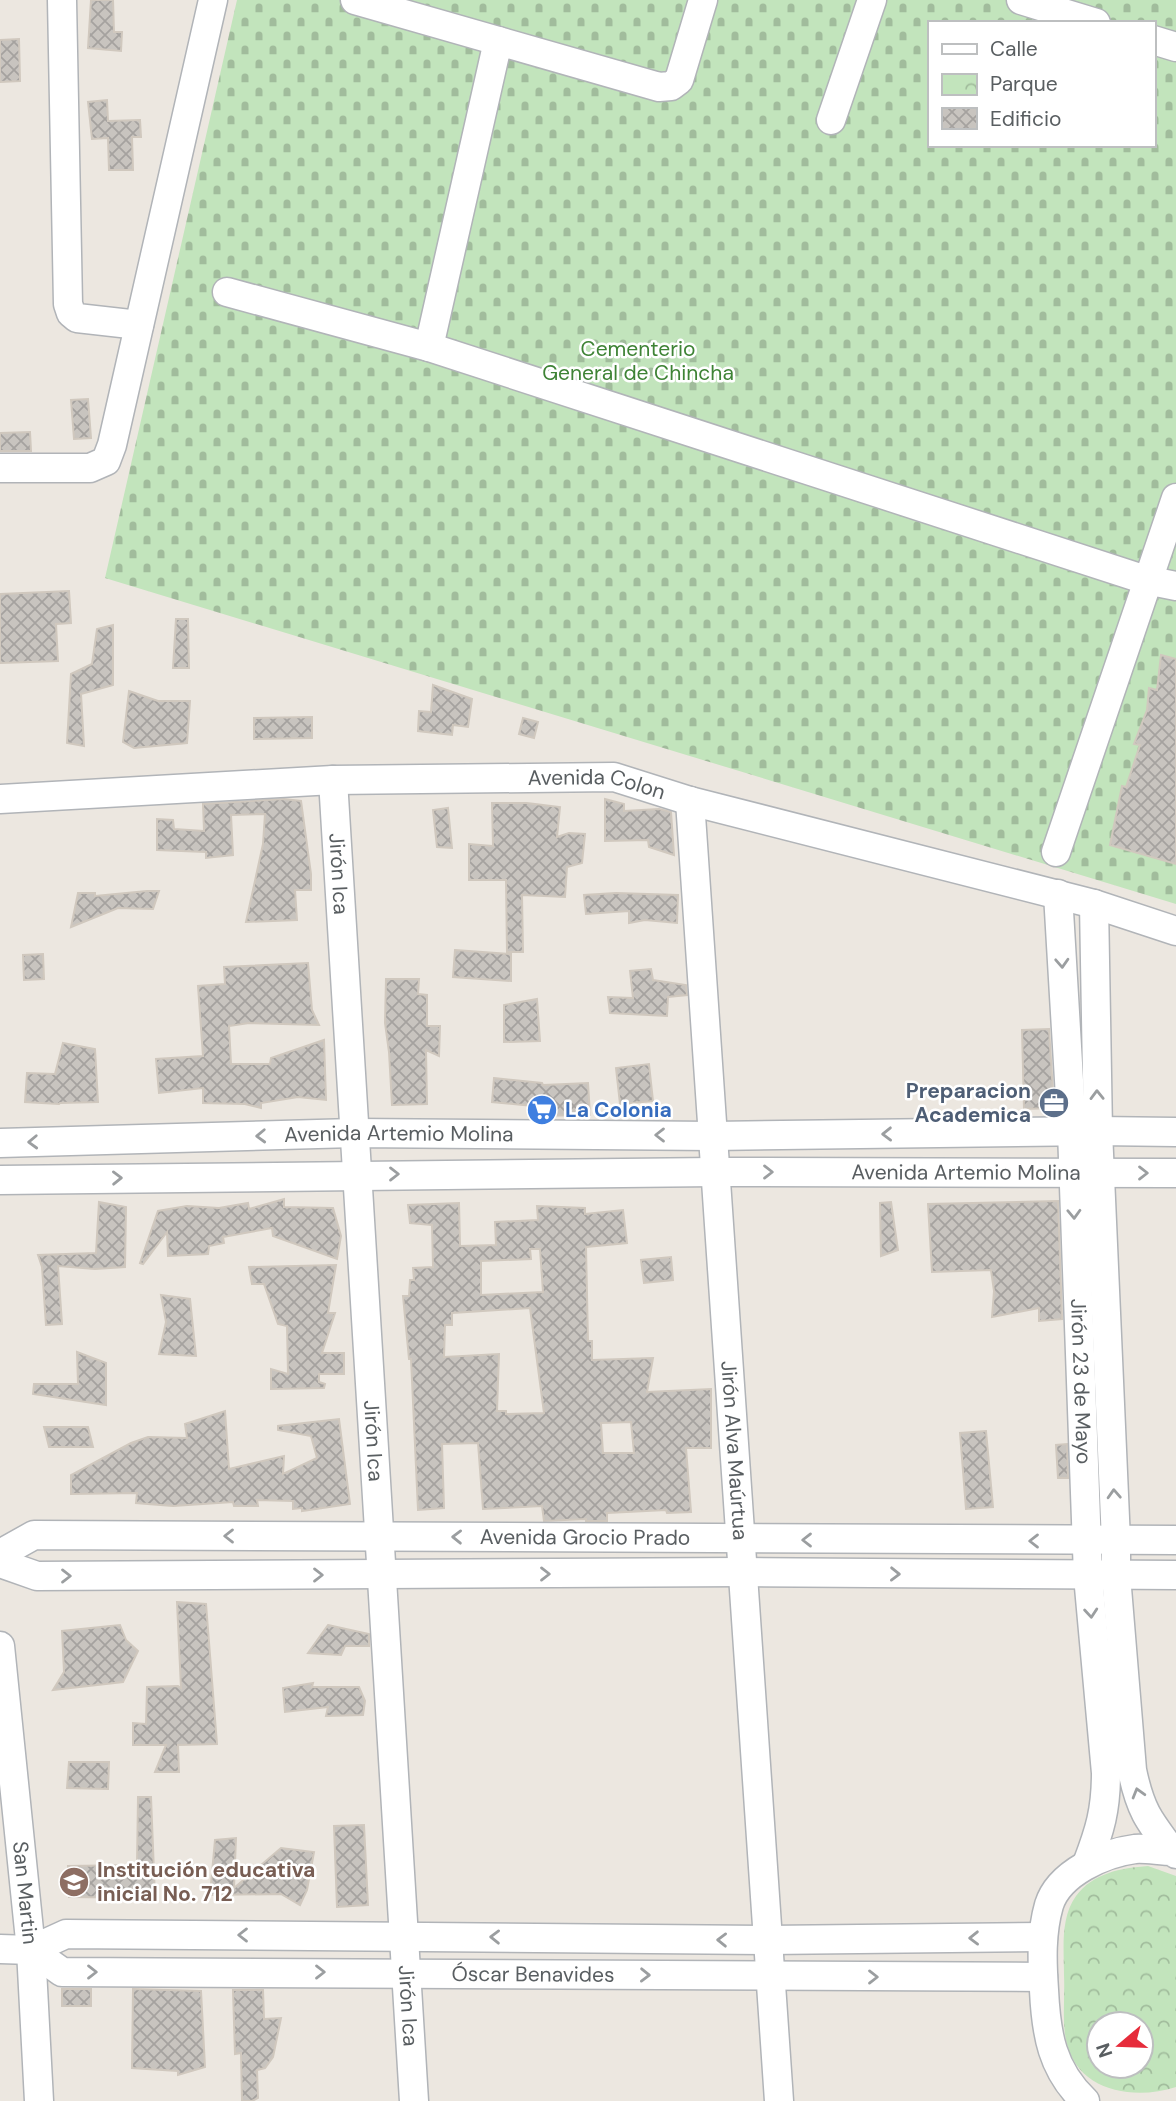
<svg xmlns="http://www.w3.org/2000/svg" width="1176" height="2101" font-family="'DM Sans',sans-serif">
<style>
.cemetery{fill:url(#cemetery-stones);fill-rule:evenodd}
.park{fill:url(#park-crowns);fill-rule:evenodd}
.building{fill:url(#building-cross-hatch);stroke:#d0c8be;stroke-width:2;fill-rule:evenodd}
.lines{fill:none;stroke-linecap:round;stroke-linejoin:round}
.minor-casing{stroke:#b1b4b8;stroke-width:31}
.minor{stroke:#fff;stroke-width:28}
.oneway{stroke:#9b9ea0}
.labels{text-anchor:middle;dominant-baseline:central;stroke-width:5;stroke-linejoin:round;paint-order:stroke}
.park-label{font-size:21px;fill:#3e8335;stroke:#fff}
.street-label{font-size:21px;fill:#595e61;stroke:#fff}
.service-label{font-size:21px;font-weight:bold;fill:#4e5e75;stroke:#fff;text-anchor:end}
.shop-label{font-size:21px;font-weight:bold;fill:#366cbe;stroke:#fff;text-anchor:start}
.education-label{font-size:21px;font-weight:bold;fill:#785e54;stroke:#fff;text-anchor:start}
</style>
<defs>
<pattern id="cemetery-stones" width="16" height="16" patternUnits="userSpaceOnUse" patternTransform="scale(1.75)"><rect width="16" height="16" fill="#c2e4bc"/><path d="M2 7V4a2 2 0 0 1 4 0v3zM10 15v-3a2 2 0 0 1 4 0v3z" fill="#a1bc9c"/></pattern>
<pattern id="park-crowns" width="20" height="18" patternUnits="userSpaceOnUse" patternTransform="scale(1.75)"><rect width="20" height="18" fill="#c2e4bc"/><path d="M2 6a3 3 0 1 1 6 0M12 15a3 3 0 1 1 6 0" fill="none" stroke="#a1bc9c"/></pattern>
<pattern id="building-cross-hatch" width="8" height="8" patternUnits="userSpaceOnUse" patternTransform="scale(1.75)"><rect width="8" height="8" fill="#c8c4bf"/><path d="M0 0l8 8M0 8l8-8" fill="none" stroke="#a5a29f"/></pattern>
</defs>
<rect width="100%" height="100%" fill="#ece7e0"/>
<path class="cemetery" d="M237 0H1176V904L105 578ZM929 23H1153V145H929Z"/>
<path class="park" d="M1148 1866 1176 1876V2087C1133 2101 1076 2091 1066 2040 1062 2020 1065 1996 1064 1975 1064 1950 1060 1918 1076 1896 1093 1873 1121 1868 1148 1866ZM1099 2024H1141V2066H1099Z"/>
<path class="building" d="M91 0H113L114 32H122L121 51 88 48Z
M19 39 20 81 0 82V40Z
M107 100 108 121 140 120 141 137H132L133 170H109L108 138 92 139 88 102Z
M88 399 91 438 74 439 71 400Z
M30 432 31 451H0V433Z
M69 591 71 623 56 624 58 661 0 663V594Z
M176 619H188L189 668H173Z
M113 625V685L81 694 84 746 67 743 71 674 92 664 97 629Z
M1161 655 1176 659V864L1110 845 1122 786 1126 787 1140 745 1134 744 1147 710 1149 688 1157 690Z
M433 685 472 699 468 727 453 725 452 735 418 731 419 711 431 712Z
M129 691 158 701H190L187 743 134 748 123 742Z
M312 717V738L254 739V718Z
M523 718 538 722 534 738 519 734Z
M284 799 301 801 311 874V890H295L297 920 246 922 263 844 265 814 231 815 233 855 206 858V852L157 850V819L173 820 174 829 204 831 203 804Z
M605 799 624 804V811L659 809 671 812 674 855 649 847 648 840 605 841Z
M492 803H527L560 807 557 837 569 833 585 834 582 863 567 867 565 897 522 895 523 952H507L506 880H469V844L493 846Z
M448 808 452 848 437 847 433 810Z
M147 891H159L153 909 118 908 71 927 78 893H95V896Z
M616 893 678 895 677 923 645 920 629 923V911L586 914 584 895Z
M455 950 511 954V981L453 977Z
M43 954 44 979 24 980 23 955Z
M308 963 312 1010 319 1025 249 1023 229 1026 231 1064H270L271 1058 324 1040 326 1100 298 1097 261 1103V1108L245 1104 203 1103V1088L159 1093 156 1059 203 1056 198 986 225 984 224 967Z
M651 969 653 980 686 985 687 995 668 997 667 1016 610 1013 608 997 633 998 630 971Z
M386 979H419L418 994 427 995V1026H440L439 1056 426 1050 427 1104 392 1105 389 1052 385 1023Z
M537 999 540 1041 504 1042V1005Z
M1049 1029 1054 1108 1024 1109 1022 1030Z
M63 1043 95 1049 98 1102 60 1103 59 1104 25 1102 27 1073 55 1074Z
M649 1064 653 1101 620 1104 616 1068Z
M494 1078 542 1083 543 1085 588 1083 590 1115 533 1116V1106L492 1102Z
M284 1199V1207L333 1208 341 1236 337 1259 273 1236 272 1228 223 1237 224 1243 209 1246 208 1254 168 1256 167 1232 143 1264 140 1263 158 1211 187 1206 219 1208 248 1203 249 1209Z
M1058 1201 1062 1319 1039 1321V1308L992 1317 994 1291 991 1270 932 1272 928 1204Z
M99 1202 126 1207 125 1267 95 1269 58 1266 62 1324 46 1325 42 1267 38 1255 96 1253Z
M891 1202 898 1250 881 1256 880 1203Z
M459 1203 460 1246 496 1245 495 1222 538 1220 537 1206 585 1208V1214L623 1210 627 1243 586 1247 588 1341H592V1360L653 1358 647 1392 711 1389V1448H686L691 1512 667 1513 666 1510 607 1513V1521H586V1519L544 1521 542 1506 483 1509 478 1443 442 1444 444 1508 418 1510 411 1359H409L403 1296H409L410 1280H414L413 1268 433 1267 432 1225 410 1223 408 1205ZM530 1249H540L543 1292 481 1295V1261L531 1259ZM530 1308 544 1413 506 1414V1411H497L499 1354 444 1357 445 1325H452V1313ZM631 1422 634 1453H603L601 1423Z
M671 1257 673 1280 644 1283 641 1260Z
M336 1265 328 1313H335L322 1353H344V1374H319V1382L325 1384 324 1388 271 1389V1369L288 1374 287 1326 278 1324 264 1284H252L249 1267Z
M161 1295 190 1299 196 1356 159 1354 166 1322Z
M77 1352 106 1363V1405L33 1394 34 1384H78Z
M225 1411 229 1469 284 1456 283 1474 317 1458 311 1436 278 1430V1426L339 1419 350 1504 302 1511V1508L293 1509V1501L257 1500 258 1506H234L233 1502 173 1506 136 1503 137 1493 71 1494V1475L131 1443 148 1437 187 1438 185 1424Z
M44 1427H88L93 1447H49Z
M986 1431 993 1507 966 1509 960 1433Z
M1067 1444 1068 1478H1058L1056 1445Z
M177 1602 206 1604 217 1744 178 1745 179 1772H155L166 1745H133V1723L146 1724 147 1687 178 1686 181 1688Z
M120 1625 126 1640 138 1651 123 1682 53 1690 64 1672 62 1631Z
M328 1625 369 1634V1646H345L341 1655 308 1653Z
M313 1683 312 1687H359L365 1701 363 1715 326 1716 328 1707 285 1712 283 1688Z
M69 1762H109L108 1789 67 1788Z
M138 1797H151L155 1898 69 1897 68 1866 137 1865Z
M364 1825 368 1905 337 1907 334 1826Z
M236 1838 234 1888 281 1848 314 1852 307 1890 300 1905 281 1894 210 1895 215 1840Z
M62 1989H91V2006H62Z
M133 1989 201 1991 205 2067 178 2075V2071L132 2068Z
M233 1990H263L264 2019 281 2018 273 2057 265 2068 257 2070 258 2098 252 2101H242L241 2053 235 2054Z"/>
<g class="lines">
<g class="minor-casing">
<g id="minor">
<path d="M62 0 68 304 71 313 77 318 139 325"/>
<path d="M355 0 659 87 671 86 679 80 703 0"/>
<path d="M1021 0 1096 23"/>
<path d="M1153 40 1176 47"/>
<path d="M831 120 872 0"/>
<path d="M227 292 429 347 1146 580 1176 586"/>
<path d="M429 347 498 41"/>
<path d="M0 468H90L106 461 112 445 213 0"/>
<path id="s1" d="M333 780 414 2101"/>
<path id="s2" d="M0 799 333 780 614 777 690 801 1094 904 1176 931"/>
<path id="s3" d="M690 801 779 2101"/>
<path d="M1056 852 1176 498"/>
<path id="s4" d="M1058 894 1072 1131 1088 1576 1106 1773C1106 1810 1100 1830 1087 1864"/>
<path d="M1094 904 1098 1131 1116 1541V1576L1132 1770C1140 1809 1148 1820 1172 1851"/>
<path id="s5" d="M0 1143 354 1133 713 1136 1098 1131 1176 1132"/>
<path id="s6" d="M0 1180 715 1172 1176 1173"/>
<path id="s7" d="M0 1554 34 1535 1176 1540"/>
<path d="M0 1563 37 1576 743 1572 1176 1575"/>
<path id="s8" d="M0 1646 31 1950 39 2101"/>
<path d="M0 1949 31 1950 66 1934 768 1940 1043 1937"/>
<path id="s9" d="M31 1950 62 1972 1043 1977"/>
<path d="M1085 2101C1052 2070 1046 2034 1044 1990 1042 1961 1041 1933 1049 1905 1059 1873 1104 1853 1135 1849 1146 1848 1160 1851 1172 1851L1176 1854"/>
</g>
</g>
<use href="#minor" class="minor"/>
</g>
<defs><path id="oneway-chevron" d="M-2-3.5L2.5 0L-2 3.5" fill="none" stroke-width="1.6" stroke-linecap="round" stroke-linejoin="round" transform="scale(1.75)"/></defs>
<g class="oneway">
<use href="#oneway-chevron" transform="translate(1062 963) rotate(87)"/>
<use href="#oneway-chevron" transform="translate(1097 1095) rotate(-91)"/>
<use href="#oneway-chevron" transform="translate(887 1134) rotate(179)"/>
<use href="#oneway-chevron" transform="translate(660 1135) rotate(-180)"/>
<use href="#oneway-chevron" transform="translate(261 1136) rotate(178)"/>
<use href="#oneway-chevron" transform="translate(33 1142) rotate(178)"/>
<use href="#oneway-chevron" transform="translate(768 1172)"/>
<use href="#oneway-chevron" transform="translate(1143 1173)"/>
<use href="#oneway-chevron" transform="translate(394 1174)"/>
<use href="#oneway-chevron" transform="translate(117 1178) rotate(-1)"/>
<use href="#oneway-chevron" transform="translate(1074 1214) rotate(88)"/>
<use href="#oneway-chevron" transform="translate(1114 1494) rotate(-93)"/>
<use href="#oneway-chevron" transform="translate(229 1536) rotate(-180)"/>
<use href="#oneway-chevron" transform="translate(457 1537) rotate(-179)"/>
<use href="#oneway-chevron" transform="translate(807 1540) rotate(-180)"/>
<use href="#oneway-chevron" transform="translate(1034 1541) rotate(-180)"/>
<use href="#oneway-chevron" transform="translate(545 1574)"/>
<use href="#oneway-chevron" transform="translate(895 1574) rotate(1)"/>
<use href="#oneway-chevron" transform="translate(318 1575)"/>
<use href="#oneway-chevron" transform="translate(66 1576)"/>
<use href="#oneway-chevron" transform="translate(1091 1613) rotate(85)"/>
<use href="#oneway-chevron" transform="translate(1138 1793) rotate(-106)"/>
<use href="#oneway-chevron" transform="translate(243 1935) rotate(-180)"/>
<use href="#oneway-chevron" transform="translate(495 1937) rotate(-179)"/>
<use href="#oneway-chevron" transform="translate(974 1938) rotate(179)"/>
<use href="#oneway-chevron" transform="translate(722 1940) rotate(-179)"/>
<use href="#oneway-chevron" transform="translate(92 1972)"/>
<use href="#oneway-chevron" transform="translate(320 1972)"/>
<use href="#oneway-chevron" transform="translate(645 1975) rotate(1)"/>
<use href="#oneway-chevron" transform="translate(873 1977)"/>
</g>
<defs>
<g id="office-disc" transform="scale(1.575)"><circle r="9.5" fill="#5c6f8a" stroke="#fff"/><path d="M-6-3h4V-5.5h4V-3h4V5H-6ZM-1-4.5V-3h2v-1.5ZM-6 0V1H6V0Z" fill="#fff"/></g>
<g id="supermarket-disc" transform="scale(1.575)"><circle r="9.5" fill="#3f7fe0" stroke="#fff"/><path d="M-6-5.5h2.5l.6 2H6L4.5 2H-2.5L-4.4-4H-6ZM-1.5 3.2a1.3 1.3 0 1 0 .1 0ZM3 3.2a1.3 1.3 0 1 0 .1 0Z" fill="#fff"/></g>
<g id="school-disc" transform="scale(1.575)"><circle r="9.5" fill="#8d6e63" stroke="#fff"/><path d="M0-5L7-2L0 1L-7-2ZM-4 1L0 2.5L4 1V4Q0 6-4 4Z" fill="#fff"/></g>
</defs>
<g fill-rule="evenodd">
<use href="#office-disc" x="1054" y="1103"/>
<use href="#supermarket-disc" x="542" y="1110"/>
<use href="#school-disc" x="74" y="1882"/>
</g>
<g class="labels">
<g class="park-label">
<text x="638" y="349">Cementerio<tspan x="638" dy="24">General de Chincha</tspan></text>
</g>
<g class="street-label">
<text stroke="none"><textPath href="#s2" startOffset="598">Avenida Colon</textPath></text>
<text stroke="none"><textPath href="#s1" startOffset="94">Jirón Ica</textPath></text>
<text stroke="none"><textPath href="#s5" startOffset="399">Avenida Artemio Molina</textPath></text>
<text stroke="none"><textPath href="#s6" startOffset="966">Avenida Artemio Molina</textPath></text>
<text stroke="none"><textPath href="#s4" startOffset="488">Jirón 23 de Mayo</textPath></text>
<text stroke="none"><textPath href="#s1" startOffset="662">Jirón Ica</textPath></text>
<text stroke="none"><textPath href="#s3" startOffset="651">Jirón Alva Maúrtua</textPath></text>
<text stroke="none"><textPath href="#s7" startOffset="590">Avenida Grocio Prado</textPath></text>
<text stroke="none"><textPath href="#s8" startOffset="248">San Martin</textPath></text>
<text stroke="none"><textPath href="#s9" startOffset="509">Óscar Benavides</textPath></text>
<text stroke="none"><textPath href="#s1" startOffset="1228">Jirón Ica</textPath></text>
</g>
<g class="service-label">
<text x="1031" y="1091">Preparacion<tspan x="1031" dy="24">Academica</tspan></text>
</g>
<g class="shop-label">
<text x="565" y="1110">La Colonia</text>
</g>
<g class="education-label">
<text x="97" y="1870">Institución educativa<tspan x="97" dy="24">inicial No. 712</tspan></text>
</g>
</g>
<rect x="928" y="21" width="228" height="126" fill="#ffffff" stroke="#bdbfc0" stroke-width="2"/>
<rect x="942" y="44" width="35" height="10" fill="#ffffff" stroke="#bdbfc0" stroke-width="2"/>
<text x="990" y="56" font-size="21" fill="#595e61">Calle</text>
<rect x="942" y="74" width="35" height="21" fill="url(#park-crowns)" stroke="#bdbfc0" stroke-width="2"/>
<text x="990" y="91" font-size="21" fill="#595e61">Parque</text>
<rect x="942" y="108" width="35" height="21" fill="url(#building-cross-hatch)" stroke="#bdbfc0" stroke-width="2"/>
<text x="990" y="126" font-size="21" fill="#595e61">Edificio</text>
<g transform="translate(1120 2045) rotate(251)"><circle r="33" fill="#ffffff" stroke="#bdbfc0" stroke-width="2"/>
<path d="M0-5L12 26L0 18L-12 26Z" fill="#e62c3b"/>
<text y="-10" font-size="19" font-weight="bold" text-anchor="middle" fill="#595e61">N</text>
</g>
</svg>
